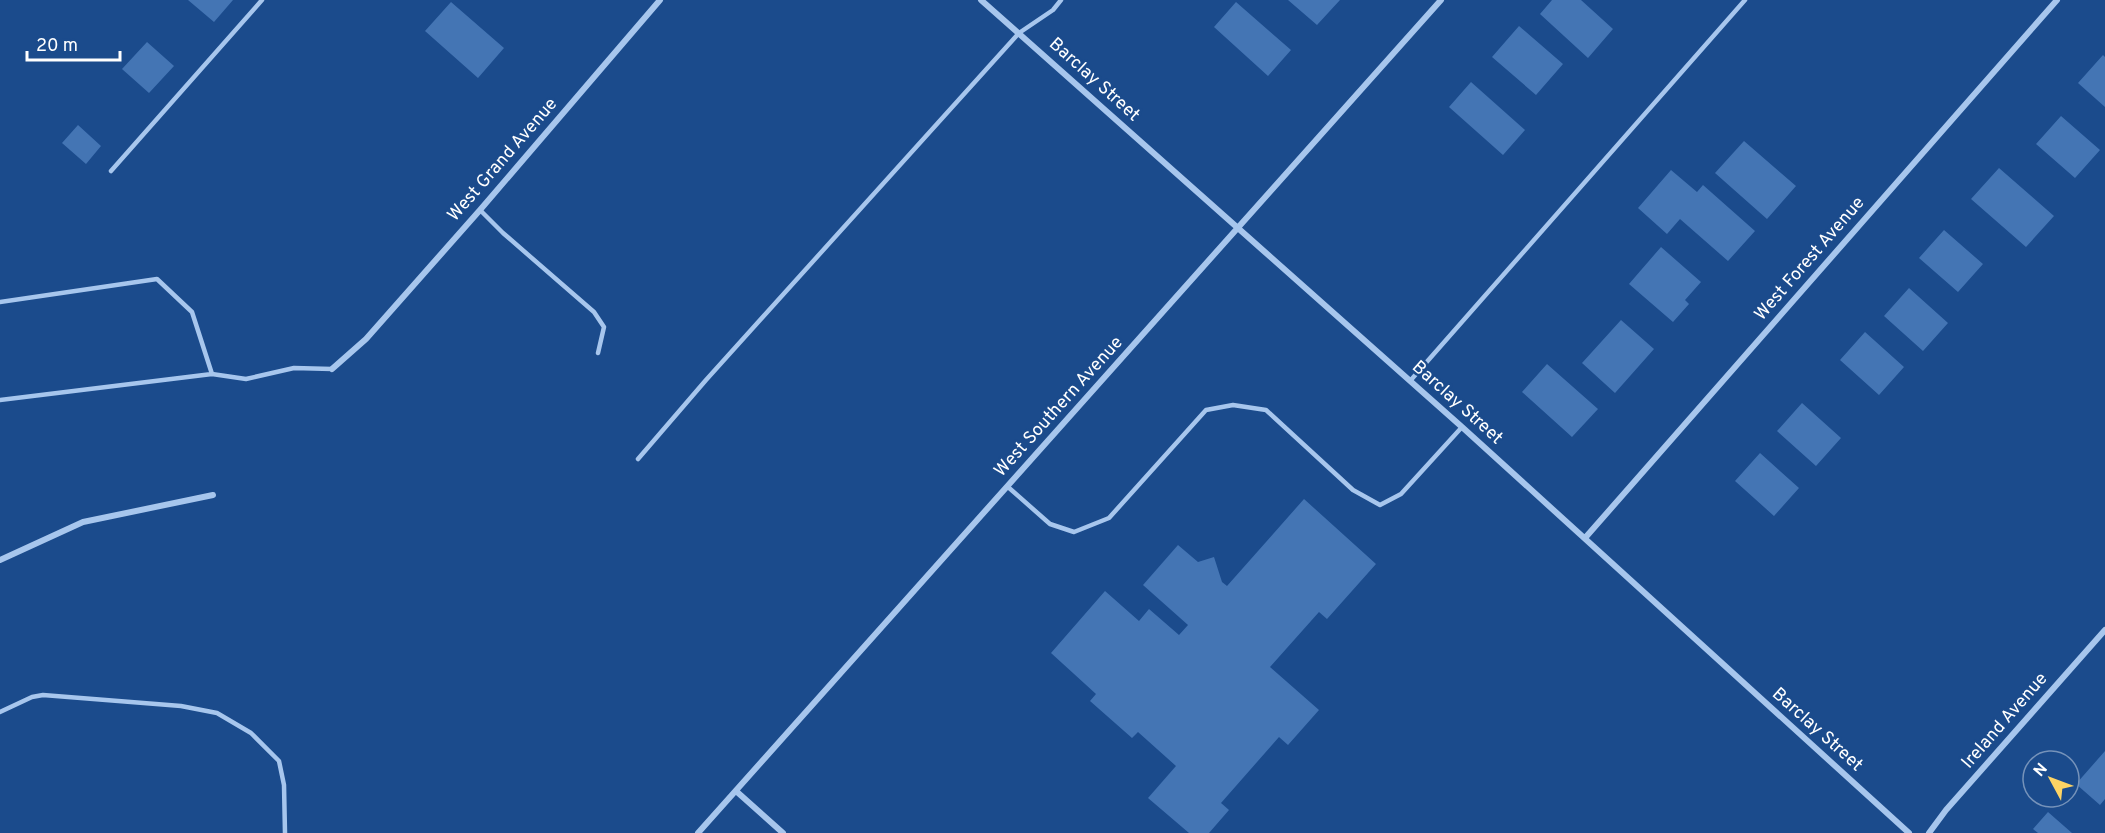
<svg xmlns="http://www.w3.org/2000/svg" width="2105" height="833" font-family="Overpass,sans-serif">
<style>
.building{fill:#4475b4}
.lines{fill:none;stroke-linecap:round;stroke-linejoin:round}
.lane{stroke:#a7c6ed;stroke-width:4.5}
.street{stroke:#a7c6ed;stroke-width:6}
.labels{text-anchor:middle;dominant-baseline:central;stroke-width:5;stroke-linejoin:round;paint-order:stroke}
.street-label{font-size:18px;fill:#fff;stroke:#1b4b8c}
</style>
<rect width="100%" height="100%" fill="#1b4b8c"/>
<path class="building" d="M188 0H233L214 22Z
M1288 0H1340L1317 25Z
M1552 0H1581L1613 29 1588 58 1540 14Z
M451 2 504 48 478 78 425 31Z
M1236 2 1291 50 1268 76 1214 27Z
M1519 26 1563 64 1536 95 1492 57Z
M147 42 174 66 149 93 122 69Z
M2103 55 2105 57V107L2078 83Z
M1471 82 1525 130 1503 155 1449 107Z
M2061 116 2100 150 2075 178 2036 144Z
M78 125 101 146 86 164 62 143Z
M1744 141 1796 186 1767 219 1715 173Z
M1999 168 2054 216 2026 247 1971 199Z
M1671 170 1697 192 1703 185 1755 231 1728 261 1680 219 1667 234 1638 208Z
M1944 230 1983 264 1958 292 1919 258Z
M1661 247 1701 282 1685 300 1689 304 1673 322 1629 284Z
M1909 288 1948 323 1923 351 1884 316Z
M1621 320 1654 349 1615 393 1582 363Z
M1865 332 1904 367 1879 395 1840 360Z
M1547 364 1598 409 1572 437 1522 392Z
M1802 403 1841 438 1816 466 1777 431Z
M1760 453 1799 488 1774 516 1735 481Z
M1304 499 1376 564 1327 619 1319 612 1270 667 1319 710 1288 745 1279 737 1221 803 1229 810 1209 833H1189L1148 798 1176 766 1138 732 1132 738 1090 701 1096 694 1051 653 1105 591 1139 621 1149 609 1179 635 1188 625 1143 585 1178 545 1198 562 1214 557 1222 582 1227 586Z
M2105 751V799L2100 805 2076 784Z
M2048 812 2072 833H2038L2033 829Z"/>
<g class="lines">
<path class="lane" d="M111 171 262 0
M480 210 503 233 594 312 604 327 598 353
M0 302 157 279 192 312 212 374
M1410 381 1745 0
M0 400 212 374 246 379 294 368 332 369
M638 459 706 380 1019 33 1053 10 1061 0
M1008 487 1050 524 1074 532 1109 518 1206 410 1233 405 1266 410 1353 490 1380 505 1401 494 1462 427
M0 712 32 697 43 695 181 706 217 713 251 733 279 761 284 785 285 833"/>
<path class="street" d="M981 0 1462 427 1909 833
M332 369 366 339 480 210 660 0
M1585 538 2057 0
M0 560 83 522 213 495
M736 791 783 833
M698 833 1441 0
M1929 833 1946 810 2105 630"/>
</g>
<g class="labels">
<g class="street-label">
<text transform="translate(1094 80) rotate(42)">Barclay Street</text>
<text transform="translate(503 160) rotate(-49)">West Grand Avenue</text>
<text transform="translate(1810 259) rotate(-49)">West Forest Avenue</text>
<text transform="translate(1457 403) rotate(42)">Barclay Street</text>
<text transform="translate(1059 407) rotate(-48)">West Southern Avenue</text>
<text transform="translate(2005 721) rotate(-49)">Ireland Avenue</text>
<text transform="translate(1817 730) rotate(42)">Barclay Street</text>
</g>
</g>
<g transform="translate(2051 779) rotate(311)"><circle r="28" fill="#1b4b8c" stroke="#7693ba" stroke-width="1.5"/>
<path d="M0-4.5L10 22L0 15L-10 22Z" fill="#fed464"/>
<text y="-9" font-size="16" font-weight="bold" text-anchor="middle" fill="#ffffff">N</text>
</g>
<path d="M27 51v9h93v-9" fill="none" stroke="#ffffff" stroke-width="3"/>
<text x="36" y="51" font-size="18" fill="#ffffff" stroke="#1b4b8c" stroke-width="4.5" paint-order="stroke">20 m</text>
</svg>
